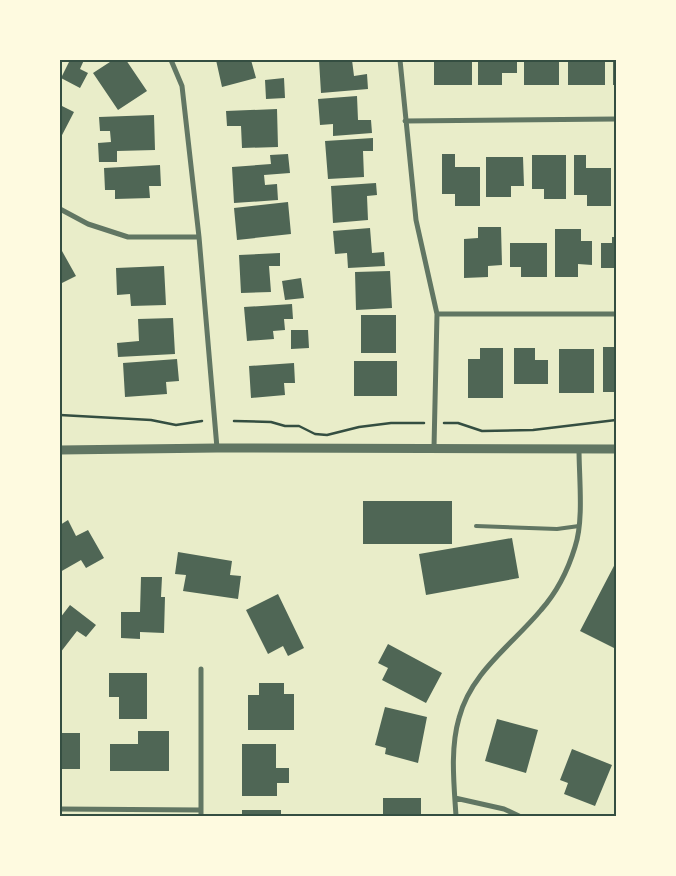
<svg xmlns="http://www.w3.org/2000/svg" width="676" height="876" font-family="Helvetica,sans-serif">
<style>
.building{fill:#4f6655}
.lines{fill:none;stroke-linecap:round;stroke-linejoin:round}
.path{stroke:#344e41;stroke-width:2.5}
.service{stroke:#617663;stroke-width:4}
.minor{stroke:#617663;stroke-width:5}
.tertiary{stroke:#617663;stroke-width:9}
.neatline{fill:none;stroke:#344e41;stroke-width:2}
</style>
<rect width="100%" height="100%" fill="#e9edc9"/>
<path class="building" d="M70 60H84L80 69 88 73 80 88 61 78Z
M113 60H126L147 91 118 110 93 73Z
M216 60H251L256 78 222 87Z
M319 60H352L354 76 367 74 368 89 321 93Z
M434 60H472V85H434Z
M478 60H517V73H502V85H478Z
M524 60H559V85H524Z
M568 60H605V85H568Z
M613 60H616V85H613Z
M284 78 285 98 266 99 265 80Z
M357 96 358 120H371L372 133 333 136V124L320 125 318 99Z
M60 105 74 112 60 139Z
M277 109 278 147 242 148 241 126H227L226 111Z
M154 115 155 150 117 151V162H99L98 143 111 142 110 131H100L99 117Z
M373 138V151H363L364 177 328 179 325 141Z
M288 154 290 173 264 175 265 185 277 184 278 200 234 203 232 167 271 164 270 155Z
M442 154H455V167H480V206H455V194H442Z
M532 155H566V199H544V189H532Z
M574 155H586V168H611V206H587V195H574Z
M486 157H523L524 186H511V197H486Z
M160 165 161 186H149L150 198 115 199V190H105L104 168Z
M376 183 377 195 367 196 368 220 333 223 331 186Z
M288 202 291 234 237 240 234 208Z
M478 227H501L502 265 488 266V277L464 278V239L478 238Z
M370 228 372 253 384 252 385 266 348 268 347 253 335 254 333 231Z
M555 229H581V241H592V265L578 264V277H555Z
M612 237H616V268H601V243H612Z
M510 243H547V277H521V267H510Z
M62 251 76 276 60 284V252Z
M280 253V266H269L271 292 241 293 239 255Z
M164 266 166 305 131 306 130 294 117 295 116 268Z
M390 271 392 308 356 310 355 272Z
M301 278 304 298 285 300 282 281Z
M292 304 293 319H284L285 330 273 331 274 339 247 341 244 307Z
M361 315H396V353H361Z
M173 318 175 354 118 357 117 343 139 341 138 319Z
M291 330H308L309 348 291 349Z
M603 347H616V392H603Z
M480 348H503V398H468V359H480Z
M514 348H535V360H548V384H514Z
M559 349H594V393H559Z
M177 359 179 381 166 382 167 394 125 397 123 363Z
M354 361H397V396H354Z
M294 363 295 383H284L285 395 251 398 249 366Z
M363 501H452V544H363Z
M68 520 76 536 88 530 104 558 86 568 81 560 60 572V525Z
M512 538 519 578 426 595 419 554Z
M178 552 232 561 230 575 241 576 238 599 183 591 186 575 175 574Z
M616 562V649L580 631Z
M141 577H162L161 597H165L164 633 140 632V639L121 638V612H140Z
M278 594 304 648 288 656 283 646 268 654 246 610Z
M70 605 96 625 86 637 77 631 60 653V618Z
M388 644 442 673 426 703 382 680 388 668 378 663Z
M109 673H147V719H119V697H109Z
M259 683H284V694H294V730H248V695H259Z
M385 707 427 717 418 763 385 754 386 748 375 745Z
M497 719 538 730 526 773 485 761Z
M138 731H169V771H110V744H138Z
M60 733H80V769H60Z
M242 744H276V768H289V783H277V796H242Z
M572 749 612 765 595 806 564 794 568 783 560 780Z
M383 798H421V816H383Z
M242 810H281V816H242Z"/>
<g class="lines">
<path class="path" d="M60 415 151 420 176 425 202 421
M234 421 271 422 285 426H299L315 434 327 435 359 427 391 423H424
M444 423H458L482 431 533 430 616 420"/>
<path class="service" d="M476 526 557 529 579 526"/>
<path class="minor" d="M171 60 182 86 199 237 217 448
M400 60 416 220 437 314 434 447
M405 121 616 119
M60 209 88 224 128 237H199
M437 314H616
M455 798 504 809 519 816
M60 809 201 810
M201 816V669
M456 816C454 784 450 749 459 718 471 672 512 645 541 610 557 592 568 570 575 547 584 520 579 478 579 449"/>
<path class="tertiary" d="M60 450 217 448 616 449"/>
</g>
<rect width="676" height="876" fill="none" stroke="#fefae0" stroke-width="122"/>
<rect x="61" y="61" width="554" height="754" class="neatline"/>
</svg>
